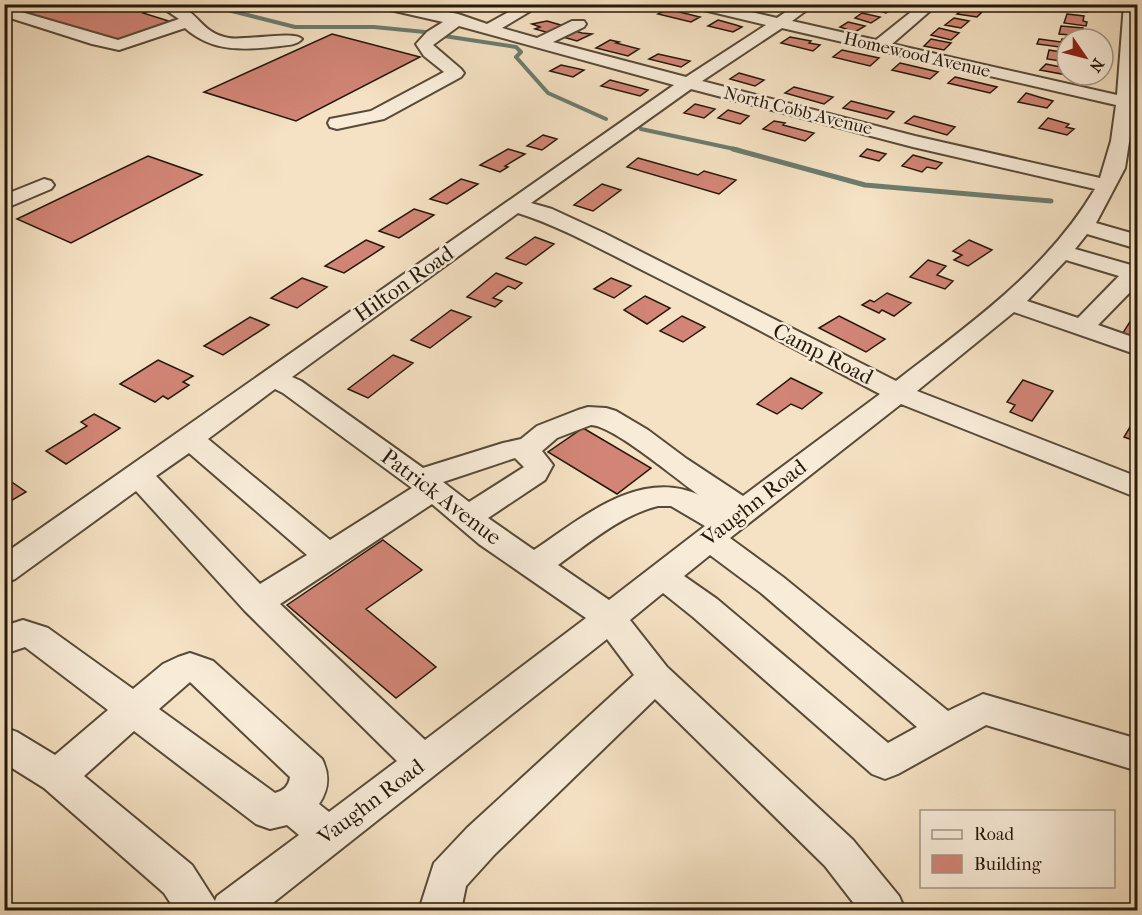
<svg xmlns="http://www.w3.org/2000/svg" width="1142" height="915" font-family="'IM FELL French Canon',serif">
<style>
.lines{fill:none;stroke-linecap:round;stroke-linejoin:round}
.stream-far1{stroke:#6c7c6e;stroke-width:4}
.stream{stroke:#6c7c6e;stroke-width:5}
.building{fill:#d28577;stroke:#241809;stroke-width:1.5}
.minor-casing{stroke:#584a38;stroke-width:4}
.minor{fill:#f8ecd9;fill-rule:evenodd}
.labels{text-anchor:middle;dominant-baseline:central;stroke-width:5;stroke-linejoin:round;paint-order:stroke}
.far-street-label{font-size:18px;fill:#241809;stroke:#f8ecd9}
.street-label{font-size:22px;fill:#241809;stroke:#f8ecd9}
</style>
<rect width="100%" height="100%" fill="#f5e2c4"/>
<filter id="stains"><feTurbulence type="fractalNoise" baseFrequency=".00333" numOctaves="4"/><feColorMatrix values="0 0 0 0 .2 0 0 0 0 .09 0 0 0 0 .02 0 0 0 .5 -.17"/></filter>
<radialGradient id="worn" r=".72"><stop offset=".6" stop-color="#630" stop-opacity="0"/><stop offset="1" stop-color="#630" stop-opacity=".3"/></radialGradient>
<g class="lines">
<path class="stream-far1" d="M204 4 295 27H374L425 32
M444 36 516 47 521 52 516 57 548 93 606 119
M641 129 739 150"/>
<path class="stream" d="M733 149 865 185 1051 201"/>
</g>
<path class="building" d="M4 4H126L152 10 143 13 172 22 116 43 4 7Z
M874 4H888L896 6 886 13 869 8Z
M1067 4H1084V9L1087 10V12L1066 10Z
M964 8 982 12 977 17 957 14Z
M667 9 700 17 691 22 658 14Z
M862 13 880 17 871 23 855 18Z
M1067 14 1084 16 1083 21 1087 22 1086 26 1064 23Z
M954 18 969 21 961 28 945 25Z
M718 20 736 25 742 27 733 32 708 26Z
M547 21 564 26 549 33 535 29 540 27 532 24Z
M848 22 865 26 855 32 840 27Z
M1061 26 1083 28 1082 36 1059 34Z
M939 28 959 33 951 40 931 35Z
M575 31 582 33 592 34 577 41 563 37Z
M332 34 420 57 296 121 204 92Z
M790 37 811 41 809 43 820 45 813 51 781 43Z
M931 39 951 43 944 50 924 46Z
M1039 39 1061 42 1062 39H1067V48L1037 44Z
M610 40 619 42 616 43 639 49 628 56 596 48Z
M842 50 879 58 870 66 833 57Z
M1049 50 1067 53V62L1047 59Z
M658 54 690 61 681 67 649 59Z
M900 63 938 72 930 79 892 70Z
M1046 64 1066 68 1064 71 1067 72V75L1040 70Z
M561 65 584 70 573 77 550 71Z
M739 73 764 80 755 86 730 79Z
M955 77 997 87 990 93 948 83Z
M610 80 648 90 640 96 601 86Z
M794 87 833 97 824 104 785 93Z
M1026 93 1039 97 1053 101 1047 108 1018 102Z
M851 101 894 112 887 119 843 108Z
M695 104 715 109 704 118 684 113Z
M728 110 749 116 740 124 718 118Z
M914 116 955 127 947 135 905 123Z
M1048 118 1069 124 1066 127 1074 129 1067 135 1039 128Z
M774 121 785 123 783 125 814 133 805 141 763 129Z
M543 135 557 139 542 150 527 146Z
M508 149 525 154 505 166 508 167 500 172 480 165Z
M867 149 886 154 879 161 860 156Z
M913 155 942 163 936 169 927 167 922 172 902 166Z
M148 156 202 175 71 243 17 219Z
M638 158 698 175 704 171 736 180 719 194 627 167Z
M461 179 478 184 447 204 430 199Z
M602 184 621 190 593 211 574 205Z
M414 209 434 215 399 238 379 231Z
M535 237 554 244 526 265 506 258Z
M366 240 384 247 344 273 325 266Z
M969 240 992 250 968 266 954 260 962 255 953 251Z
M928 260 946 266 937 275 953 281 945 289 910 277Z
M496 273 522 283 515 289 508 286 493 298 502 301 495 307 467 297Z
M302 278 327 287 297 308 271 298Z
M611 278 631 286 614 298 594 289Z
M887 293 911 303 894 316 882 310 879 313 862 305 870 300 874 302Z
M645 296 670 308 647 324 624 310Z
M1138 309V345L1119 339Z
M451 310 471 317 430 348 411 340Z
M682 316 705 327 683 342 660 331Z
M839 316 885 339 866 352 819 328Z
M250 317 269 325 223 355 204 346Z
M393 355 413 363 368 398 348 389Z
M158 360 193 376 183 382 189 385 168 399 163 396 155 402 120 384Z
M791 378 822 393 802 409 791 404 777 414 757 404Z
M1023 380 1053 391 1032 421 1010 412 1015 405 1007 402Z
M94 414 120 428 66 464 46 451 87 426 81 422Z
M1136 417 1138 418V442L1124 437Z
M583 428 651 468 617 494 548 452Z
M6 478 26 492 4 505V479Z
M383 540 422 570 366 609 436 667 396 698 287 605Z"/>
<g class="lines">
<g class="minor-casing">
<path id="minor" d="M157 4C164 4 174 3 180 6 200 15 203 34 229 38 244 41 295 30 302 39 297 45 288 45 280 46 246 50 213 53 185 28L119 50 92 44 4 16V7L118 40 179 19Z
M375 4H410L458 14 487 24 523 4H542L502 28 537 38 572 21H584L586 24 584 27 553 42 686 77 766 25 691 7 689 4H718L777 18 797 4H815L792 21 876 40 921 4H938L892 44 1117 95 1124 4H1138L1135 99H1138V110H1134L1125 168 1096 223 1138 235V249L1087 234 1075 249 1138 267V284L1098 325 1138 339V355L1014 312 917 391 1138 477V498L901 404 730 538 783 577 948 711 983 694 1138 739V771L986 725 898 774 885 779 872 774 693 617 663 593 630 620 667 667 853 840 899 896 905 910H859L825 866 655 699 495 854 466 886 461 910H419L434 863 467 828 634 675 607 639 264 910H175L164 893 44 788 4 763V727L17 732 55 755 108 710 25 647 4 654V626L23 620 48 628 133 689 163 664 178 657 190 653 213 661 322 759C330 775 329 789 319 804L329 812 397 761 245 611 136 491 15 579 4 583V554L674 85 459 26 433 45 461 69 464 73 461 77 384 119 337 129 330 127 328 123 330 119 371 111 444 72 424 56 416 44 427 32 443 22 377 7ZM782 28 1116 105 1111 141 1100 178 915 136 702 81ZM691 89 913 147 1095 189C1046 271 970 324 896 381L604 233 552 209 531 203ZM518 213C562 227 604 251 646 272 724 311 802 353 880 394L743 496 687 459 648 430 616 411 606 408 588 407 578 410 537 426 521 439 503 443 423 468 301 381 292 377ZM1066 260 1119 276 1078 318 1027 301ZM275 389 283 393 412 488 330 540 208 439ZM591 425C614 426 676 479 699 495 639 468 582 518 534 550L488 518 545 480 553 465 542 451 557 438ZM189 453 307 555 260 584 156 476ZM515 458 524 467 469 502 443 482ZM432 504 479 544 586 618 425 740 280 604ZM658 506H671L705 526 609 600 558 565C589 543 621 515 658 506ZM710 555 761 593 917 727 888 743 717 599 684 576ZM190 682 290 777C289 786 283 791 275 793L159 709ZM134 731 256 824 270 829 287 825 299 835 217 896 215 901 192 865 84 776Z
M44 179 51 181 54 185 51 189 4 209V195Z"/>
</g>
<use href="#minor" class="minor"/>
</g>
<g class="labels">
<g class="far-street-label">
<text transform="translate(917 55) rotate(13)">Homewood Avenue</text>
<text transform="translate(798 111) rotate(14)">North Cobb Avenue</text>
</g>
<g class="street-label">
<text transform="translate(404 284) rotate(-35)">Hilton Road</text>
<text transform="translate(823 354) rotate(27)">Camp Road</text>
<text transform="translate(441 497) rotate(37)">Patrick Avenue</text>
<text transform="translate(754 503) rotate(-38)">Vaughn Road</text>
<text transform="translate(371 802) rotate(-37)">Vaughn Road</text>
</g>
</g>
<rect width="1142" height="915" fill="none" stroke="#f5e2c4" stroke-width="24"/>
<rect x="6" y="6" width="1130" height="903" fill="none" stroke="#241809" stroke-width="3"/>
<rect x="12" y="12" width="1118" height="891" fill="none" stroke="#241809" stroke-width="1.5"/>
<rect x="920" y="810" width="195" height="78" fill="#f8ecd9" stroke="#a39786" stroke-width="1.5"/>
<rect x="932" y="830" width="30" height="9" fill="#f8ecd9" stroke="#a39786" stroke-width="1.5"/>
<text x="974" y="840" font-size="18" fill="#241809">Road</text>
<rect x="932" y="855" width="30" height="18" fill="#d28577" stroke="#a39786" stroke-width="1.5"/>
<text x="974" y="870" font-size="18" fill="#241809">Building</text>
<g transform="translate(1085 57) rotate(125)"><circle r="28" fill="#f8ecd9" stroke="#a39786" stroke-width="1.5"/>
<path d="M0-4.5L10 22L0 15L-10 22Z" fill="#8f2418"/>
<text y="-9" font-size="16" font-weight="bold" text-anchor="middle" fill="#241809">N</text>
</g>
<rect width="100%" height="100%" filter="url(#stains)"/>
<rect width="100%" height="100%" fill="url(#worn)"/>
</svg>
